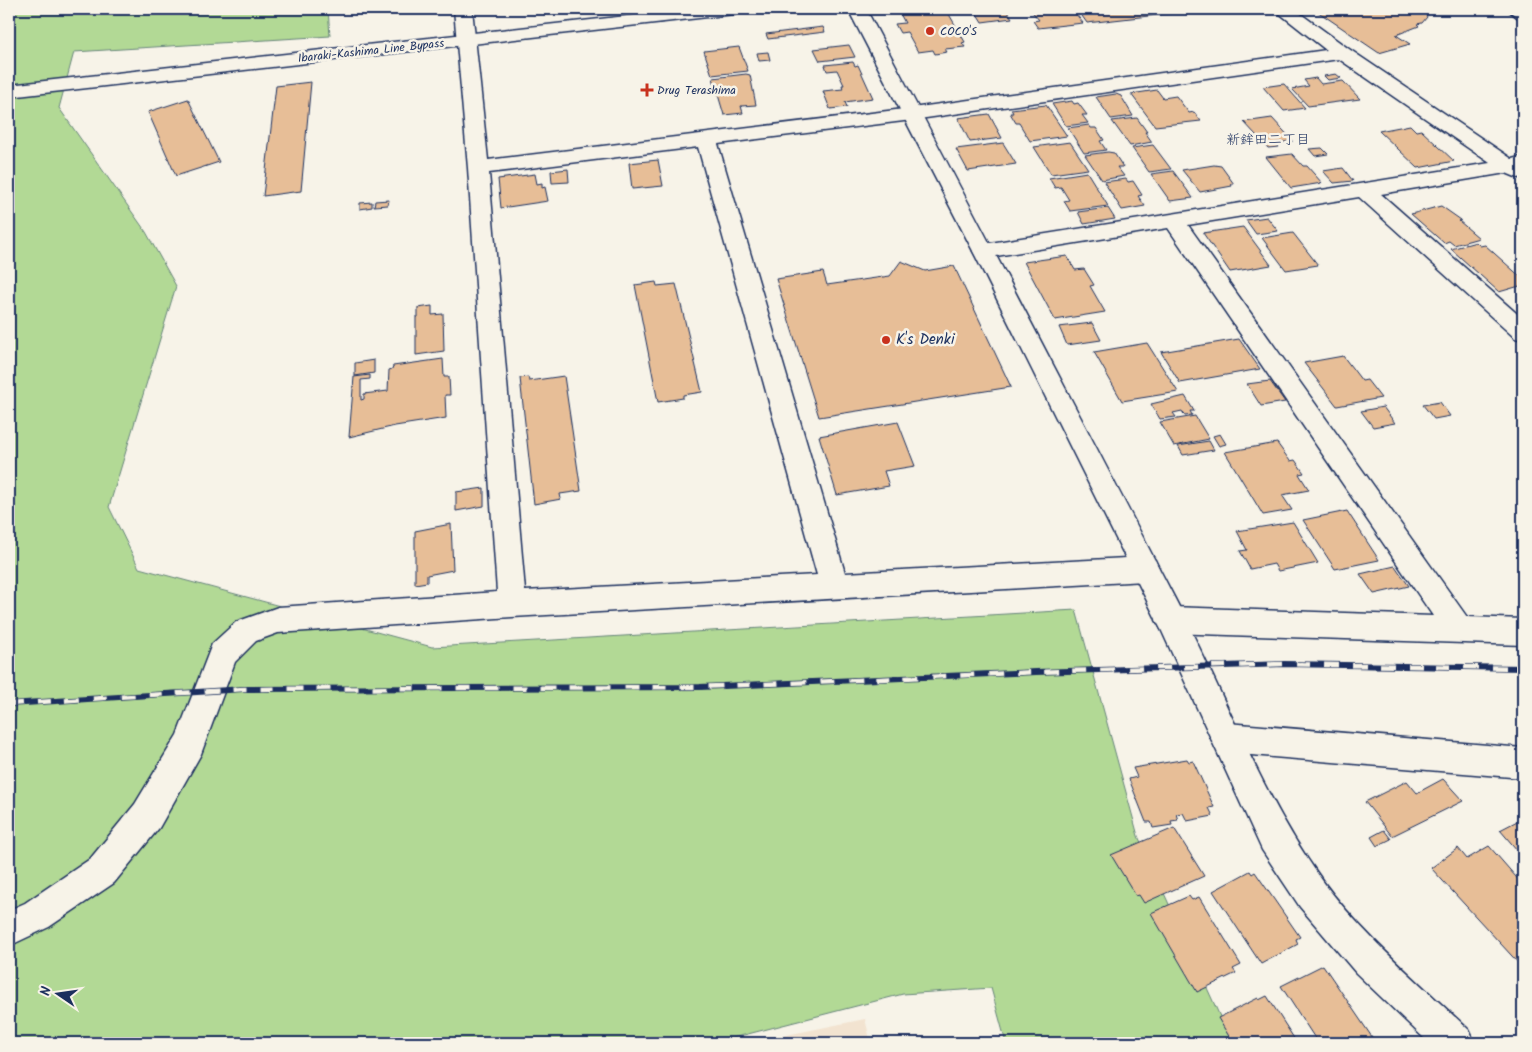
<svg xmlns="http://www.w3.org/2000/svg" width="1532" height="1052" font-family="Kalam,'Klee One',sans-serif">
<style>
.built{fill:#f2e3d0}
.green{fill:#b2d995;stroke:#66847a}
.building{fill:#e7be97;stroke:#1b2f5e}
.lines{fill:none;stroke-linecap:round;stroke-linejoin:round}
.street-casing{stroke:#1b2f5e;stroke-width:3}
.secondary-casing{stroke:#1b2f5e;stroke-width:3}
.primary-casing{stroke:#1b2f5e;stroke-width:3}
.street{fill:#f7f3e8;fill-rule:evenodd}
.secondary{fill:#f7f3e8;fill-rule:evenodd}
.primary{fill:#f7f3e8;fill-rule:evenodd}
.rail-casing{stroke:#1b2f5e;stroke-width:6}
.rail{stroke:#f7f3e8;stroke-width:4.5;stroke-dasharray:14;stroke-linecap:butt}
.poi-dot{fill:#c8321e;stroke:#f7f3e8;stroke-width:2}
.labels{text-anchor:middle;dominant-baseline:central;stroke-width:5;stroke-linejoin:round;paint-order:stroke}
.far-poi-label{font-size:12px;fill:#1b2f5e;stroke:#f7f3e8;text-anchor:start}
.far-street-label{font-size:12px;fill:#1b2f5e;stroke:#f7f3e8}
.far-neighbourhood-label{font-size:14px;fill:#1b2f5e;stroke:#f7f3e8}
.poi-label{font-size:15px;fill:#1b2f5e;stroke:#f7f3e8;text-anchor:start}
</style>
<rect width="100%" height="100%" fill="#f7f3e8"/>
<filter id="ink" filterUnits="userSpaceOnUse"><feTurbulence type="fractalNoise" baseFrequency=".02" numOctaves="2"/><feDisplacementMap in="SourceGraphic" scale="10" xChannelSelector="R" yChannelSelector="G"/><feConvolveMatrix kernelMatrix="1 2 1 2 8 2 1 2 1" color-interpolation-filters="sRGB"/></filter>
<g filter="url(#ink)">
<path class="built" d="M865 1019 871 1043H748Z"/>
<path class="green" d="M9 9H328L330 36 74 52 59 108 146 232 176 286 109 507 139 568 432 647 1076 610 1138 836 1232 1043H1006L991 988 903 994 713 1043H9Z"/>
<path class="building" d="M388 9H413L391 14Z
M946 9 965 42 962 43 965 47 945 49 947 52 935 54 933 50 918 52 907 32 900 33 895 24 905 23 898 10Z
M974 9H1006L1012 18 982 22Z
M1030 9H1072L1083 23 1038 28 1033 21 1039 20Z
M1077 9H1172L1175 13 1087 23Z
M1314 9H1423L1427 17 1422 23 1417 24 1419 26 1396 35 1410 44 1379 53Z
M823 27 825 32 768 39 766 34Z
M849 45 855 57 820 61 814 49Z
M739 47 748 71 712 75 704 51Z
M768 52 770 60 759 61 757 53Z
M853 62 855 66 858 65 873 98 845 102 847 107 830 109 823 91 843 89 842 85H844L837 70 827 71 825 65Z
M746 74 750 75 756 105 741 106 743 113 724 115 713 78Z
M1336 74 1341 78 1328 80 1324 76Z
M1316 78 1321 84 1343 81 1360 99 1308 106 1292 89 1309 86 1304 80Z
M311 82 301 191 263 196 276 86Z
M1284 84 1305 108 1284 111 1263 87Z
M1157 90 1163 98 1176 96 1189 113 1194 112 1201 121 1155 126 1131 94Z
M1116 94 1121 96 1133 116 1111 119 1096 97Z
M188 99 219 162 176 176 148 112Z
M1072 101 1074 104 1078 103 1087 115H1082L1088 123 1066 126 1052 104Z
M1046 105 1067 136 1030 141 1019 123H1016L1010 113H1013L1011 109Z
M989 114 1002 138 970 142 958 118Z
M1137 118 1147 132H1145L1152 142 1130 146 1112 121Z
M1272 118 1293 141 1276 143 1279 147 1268 148 1244 122Z
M1089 125 1091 128H1096L1104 140 1100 141 1106 150 1084 153 1068 128Z
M1410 125 1416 131 1421 130 1454 161 1418 168 1379 131Z
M1070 142 1088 169 1051 174 1034 147Z
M1003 143 1016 164 968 171 956 149Z
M1153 145 1171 169 1149 172 1132 148Z
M1322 148 1328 154 1315 156 1309 149Z
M1108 152 1114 153 1123 167H1117L1124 176 1102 180 1085 155Z
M1292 154 1303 166H1307L1322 183 1291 188 1266 157Z
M658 160 663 186 632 189 629 163Z
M1214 165 1221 166 1234 184H1231L1232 186 1200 192 1182 170Z
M1343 168 1353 181 1334 183 1323 171Z
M568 169 569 182 552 183 551 171Z
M1173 171 1193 198 1170 201 1151 174Z
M1087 172 1108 206 1070 211 1064 201 1069 200 1061 187 1055 188 1049 178Z
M535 174 537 184 542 183V188L545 187 548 201 501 208 498 179Z
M1126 179 1128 182 1133 181 1142 195 1138 196 1145 206 1122 210 1104 182Z
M389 200 388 205 374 206 375 201Z
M372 202V207L360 209V203Z
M1441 206 1461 220 1459 221 1479 238 1454 245 1449 241 1444 243 1411 214Z
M1108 208 1115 219 1084 224 1078 212Z
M1267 217 1278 231 1256 234 1246 220Z
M1243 227 1271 265 1230 272 1203 233Z
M1293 233 1318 265 1286 270 1262 238Z
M1476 242 1480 246 1485 245 1523 279V285L1499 292 1451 249Z
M1067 256 1075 270 1084 269 1094 285 1090 286 1105 312 1055 320 1024 262Z
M901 261 925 271 954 266 1011 387 819 417 776 279 823 272 827 285 890 276Z
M656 282 657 286 676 284 702 392 683 395V398L658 402 635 285Z
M432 306V315L443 314 444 351 416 355V317H418V308Z
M1092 323 1101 340 1067 345 1059 327Z
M1239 339 1260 369 1180 383 1161 352Z
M1147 343 1178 392 1122 401 1094 352Z
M1343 356 1362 381 1367 380 1381 398 1337 406 1304 363Z
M443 359 444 377H449L450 395H445L446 418 395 426 349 437 354 377 370 375V379L361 380V400L364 399V394L388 391 389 370 392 369 393 366Z
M374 360V373L355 376V363Z
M564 376 581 491 560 494 561 499 534 504 520 378 528 377 529 381Z
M1270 381 1285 402 1261 406 1247 384Z
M1185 396 1194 411H1190L1192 415 1185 416 1182 411 1173 413 1176 417 1160 419 1151 404Z
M1440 402 1450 416 1434 419 1423 405Z
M1383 407 1395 423 1373 427 1361 411Z
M1195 416 1209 439 1174 446 1160 422Z
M898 422 915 466 884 471 889 486 837 495 819 436Z
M1220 434 1226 444 1219 446 1213 436Z
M1209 441 1214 450 1183 455 1178 446Z
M1277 443 1290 461 1295 460 1304 473 1299 474 1309 490 1282 495 1292 510 1263 515 1225 452Z
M484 488V506L456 511V492Z
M1347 511 1379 560 1335 569 1303 520Z
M1293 522 1318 563 1278 571 1274 564 1250 569 1240 551 1247 550 1237 531Z
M451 524 453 570 427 575V582L415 584V531Z
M1395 566 1409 586 1374 594 1360 574Z
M1187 759 1189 762 1193 761 1214 807 1209 808 1213 816 1187 821 1183 813 1176 814 1178 820 1171 821 1172 825 1153 828 1151 822H1146L1129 779 1137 777 1133 768Z
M1443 779 1463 801 1392 836 1365 802 1407 781 1417 793Z
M1523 818V857L1500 830Z
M1174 828 1204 876 1144 903 1139 895 1136 896 1111 855Z
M1384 830 1391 839 1377 846 1371 837Z
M1489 846 1523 885V968L1431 868 1458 848 1467 859Z
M1250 871 1252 874 1255 872 1300 937 1296 939 1298 944 1261 964 1213 891Z
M1189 896 1192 900 1199 897 1241 965 1233 969 1236 973 1197 992 1151 913Z
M1323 965 1376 1043H1318L1281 986Z
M1267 996 1297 1043H1233L1218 1018 1258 998 1259 1000Z"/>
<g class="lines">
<g class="street-casing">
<path id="street" d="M454 9H472L488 160 912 108 1326 50 1274 9H1294L1349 49 1512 159 1523 156V177L1518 178 1506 173 1381 194 1523 319V340L1515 338 1359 197 1188 225 1467 617 1523 619V645L1171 633 1161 629 1156 620 1161 611 1171 607 1433 616 1168 228 984 258 976 256 973 251 976 246 984 244 1490 163 1339 59 912 120 718 144 845 573 1145 557 1155 560 1159 569 1155 578 1145 581 512 617 278 633 256 641 235 662 201 754 159 828 114 883 49 927 9 946V910L25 903 90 859 135 804 177 735 212 644 236 622 278 607 497 592 468 168ZM698 147 817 575 525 591 489 173Z
M1227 723 1523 748V778L1227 753 1216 749 1211 738 1216 727Z"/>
</g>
<g class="secondary-casing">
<path id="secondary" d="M848 9H866C970 205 1073 402 1175 599 1224 692 1260 794 1322 880 1361 934 1421 984 1469 1030L1475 1043H1429L1356 973 1300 907 1262 850 1160 627 973 251Z
M1507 9H1523V18L1517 17Z"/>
</g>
<g class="primary-casing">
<path id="primary" d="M689 9H743L740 13 734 14 9 97V85Z"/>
</g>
<use href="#street" class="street"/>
<use href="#secondary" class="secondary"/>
<use href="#primary" class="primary"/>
<g class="rail-casing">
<path id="rail" d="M9 704 244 689 700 687 1036 672 1284 664 1523 668"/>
</g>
<use href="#rail" class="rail"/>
</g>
</g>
<g class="poi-dot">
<circle cx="930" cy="31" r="5"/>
<path d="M644.5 82.5h5v5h5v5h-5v5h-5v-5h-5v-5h5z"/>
<circle cx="886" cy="340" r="5"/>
</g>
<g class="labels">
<g class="far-poi-label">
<text x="940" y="31">COCO'S</text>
<text x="657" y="90">Drug Terashima</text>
</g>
<g class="far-street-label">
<text transform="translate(371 51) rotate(-6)">Ibaraki-Kashima Line Bypass</text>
</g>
<g class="far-neighbourhood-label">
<text x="1268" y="140">新鉾田二丁目</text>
</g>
<g class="poi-label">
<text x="896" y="340">K's Denki</text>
</g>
</g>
<rect width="1532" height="1052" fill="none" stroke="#f7f3e8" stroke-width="30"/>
<rect x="15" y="15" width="1502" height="1022" fill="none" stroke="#1b2f5e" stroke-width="2" filter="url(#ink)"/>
<g transform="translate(58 994) rotate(283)" stroke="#f7f3e8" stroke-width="4" paint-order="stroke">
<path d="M0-4L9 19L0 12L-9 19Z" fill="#1b2f5e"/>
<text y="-8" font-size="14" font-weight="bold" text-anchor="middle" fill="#1b2f5e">N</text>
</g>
</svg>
